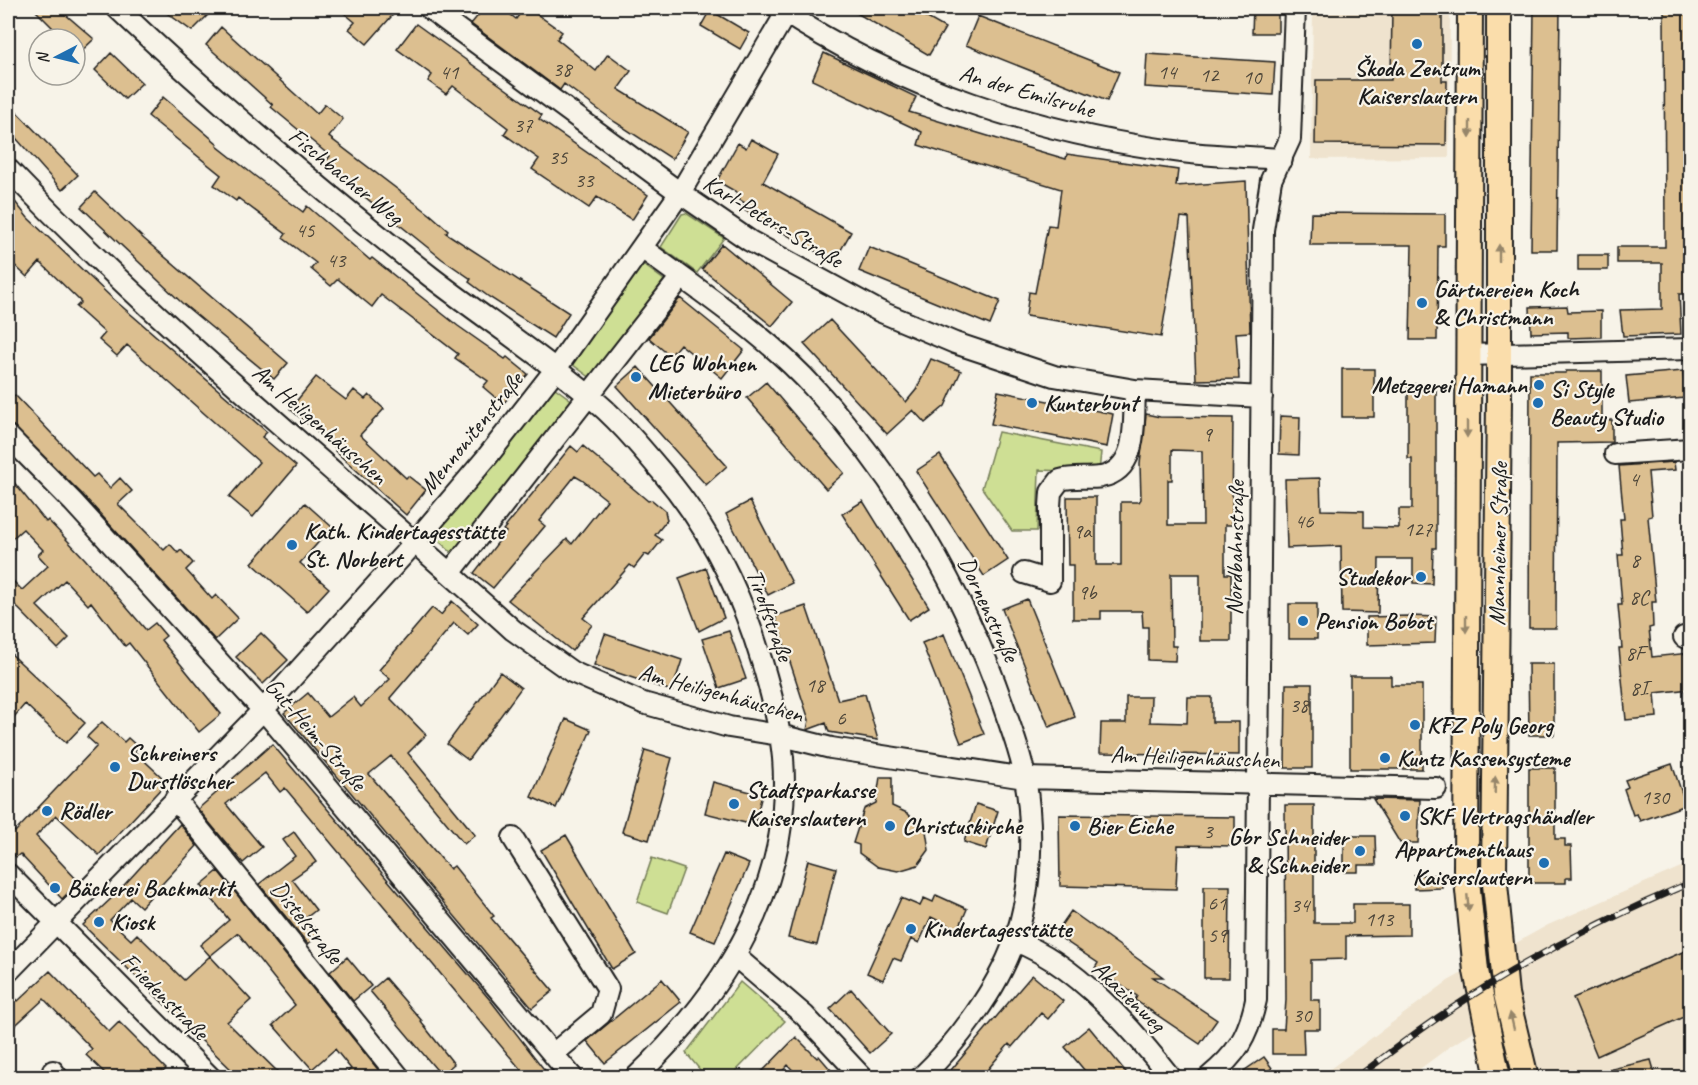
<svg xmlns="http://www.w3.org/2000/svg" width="1698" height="1085" font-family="Caveat,sans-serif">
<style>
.built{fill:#efe3ce}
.green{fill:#cedf94;stroke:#757e58;stroke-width:1.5}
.building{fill:#dcbf90;stroke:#1c1c1c;stroke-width:1.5;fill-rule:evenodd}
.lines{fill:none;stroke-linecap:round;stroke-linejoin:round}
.minor-casing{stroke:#1c1c1c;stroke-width:24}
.major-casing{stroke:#1c1c1c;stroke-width:28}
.minor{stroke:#f7f3e8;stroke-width:20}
.major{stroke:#faddab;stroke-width:24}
.rail-casing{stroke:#1c1c1c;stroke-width:7}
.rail{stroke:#f7f3e8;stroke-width:4.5;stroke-dasharray:14;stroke-linecap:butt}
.oneway{fill:#96866b}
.poi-dot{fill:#1f6fb2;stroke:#f7f3e8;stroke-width:2}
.labels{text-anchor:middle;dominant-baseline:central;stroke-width:4.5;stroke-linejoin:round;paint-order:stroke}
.number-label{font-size:21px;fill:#4c4539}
.poi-label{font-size:24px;font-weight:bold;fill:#1c1c1c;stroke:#f7f3e8;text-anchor:start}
.street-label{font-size:24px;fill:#1c1c1c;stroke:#f7f3e8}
</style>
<rect width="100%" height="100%" fill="#f7f3e8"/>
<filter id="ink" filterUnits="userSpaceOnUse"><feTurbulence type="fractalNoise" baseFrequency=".0167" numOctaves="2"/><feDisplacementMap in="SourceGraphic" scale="12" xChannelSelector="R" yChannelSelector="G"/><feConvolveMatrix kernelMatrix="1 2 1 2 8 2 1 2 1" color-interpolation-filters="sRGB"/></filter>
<g filter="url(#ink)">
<path class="built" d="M1313 8H1450L1449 158 1311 159Z
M1690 863V1077H1534L1515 1005 1452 1045 1409 1077 1318 1078 1448 981 1548 925Z"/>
<path class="green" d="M686 213 724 238 697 273 661 247 682 214Z
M641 263 664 280 591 378 569 362Z
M551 385 574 402 453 554 430 533Z
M998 432 1101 452 1099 472 1039 470 1037 531H1012L982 488Z
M652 858 684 869 668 913 637 902Z
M740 982 785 1021 730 1077H706L686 1053Z"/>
<path class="building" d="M33 8H58L94 39 75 57V39H64Z
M160 8H202L210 13 192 31Z
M338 8H399L367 44 349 29 355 22Z
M484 8H502L516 19 524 8H528L562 32 557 39 596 71 608 54 631 71 618 89 688 132 672 159 615 122 564 84 560 90 471 24Z
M848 8H910L945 28 929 55Z
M1253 8H1278V33H1252Z
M1392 8H1442V81H1447L1446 145 1315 144 1316 80H1391Z
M1534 8H1560L1557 250H1531Z
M1664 8H1690L1688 294H1679L1681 334 1623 336 1620 310 1662 309V263H1617V247H1665Z
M710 10 749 33 740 49 701 26Z
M978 16 1119 72 1107 101 966 45Z
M416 24 542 115 539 119 648 195 632 220 597 197 589 208 532 169 539 159 504 134 508 128 453 86 446 94 428 81 432 75 397 49Z
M221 27 317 114 325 104 343 119 329 137 431 215 448 230 446 233 569 313 553 338 489 297 469 282 471 279 442 259 324 164 330 156 271 107 273 105 206 45Z
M111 53 142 83 125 99 95 70Z
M824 53 916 97 909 112 1011 143 1066 159 1067 154 1178 170 1176 186 1246 181 1250 332 1236 333 1239 379 1196 380 1189 218 1181 217 1161 337 1026 316 1029 292 1035 293 1048 225 1056 226 1061 189 918 145 922 132 812 80Z
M1147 54 1275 62 1273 95 1145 87Z
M163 97 218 144 217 146 255 176 303 212 307 206 370 260 372 258 458 326 505 359 507 357 528 374 503 404 483 387 488 381 455 358 458 354 381 295 372 307 338 279 331 286 311 269 316 263 283 238 286 234 238 198 236 201 214 185 221 175 148 116Z
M8 103 78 175 62 190 16 138 8 146Z
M751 139 778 154 763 182 851 232 834 262 742 209 745 203 735 197 738 193 717 181 738 143 746 148Z
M95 192 144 239 288 363 274 379 182 303 81 207Z
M8 193 28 218 111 297 267 432 262 437 296 466 253 517 229 497 259 462 127 345 117 356 99 340 105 333 76 307 81 302 40 262 27 277 8 259Z
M1311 213 1445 214V246H1438L1437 340H1410L1412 245H1310Z
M722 244 792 302 772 326 702 269Z
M869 247 1000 301 990 325 859 271Z
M1578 255H1608V270H1578Z
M680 298 744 350 722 378 680 344 670 356 649 338Z
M1567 306 1568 312 1601 311V337L1568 338V332L1531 333 1530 307Z
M830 320 906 402 916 390 931 359 961 371 945 406 925 423 913 410 887 434 804 344Z
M638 367 727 466 706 485 617 386Z
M1342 369H1374V417H1342Z
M1566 371H1602V420H1612V442L1557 443 1556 628H1529L1530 373H1566Z
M1683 371 1685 398 1629 403 1626 376Z
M316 377 346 400 354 390 365 399 369 395 384 409 360 435 406 478 408 476 426 490 406 515 335 451 337 449 290 409Z
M766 382 844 473 826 489 747 398Z
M1408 384 1436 385V548H1433L1432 584 1413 583V559H1379L1378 613 1342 612 1341 546 1287 548 1285 479 1320 478 1321 510 1364 511V527L1399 528V509H1412V459H1408Z
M998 391 1113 414 1107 447 991 424Z
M15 395 93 477 97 474 110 488 120 478 132 491 118 504 164 550 170 544 178 553 181 550 193 563 186 570 212 599 216 595 238 618 215 640 82 494 8 421V403Z
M1146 414 1160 417 1233 418 1232 525H1225V574H1231V641H1200V574H1171L1172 646H1176L1175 661 1148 660V627H1143L1142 611H1101V619H1073V565H1068L1067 497H1096V565H1121V502H1139L1141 499 1140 464ZM1172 450 1202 451 1203 525H1168V480H1172Z
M1280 416 1300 417 1299 455 1279 454Z
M571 446 578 452 583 446 648 501 652 500 665 511 667 520 655 535 662 540 649 556 645 554 634 568 630 565 583 618 592 625 572 651 508 600 567 539 572 544 607 500 582 480 575 476 539 521 545 526 493 588 474 573 506 532 503 530Z
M940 455 1008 560 984 576 916 471Z
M1674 462 1675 470 1648 472 1652 516 1648 517 1656 602H1652L1653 627 1649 628 1652 657 1690 653V689L1655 693 1657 717 1626 720 1619 648H1622L1618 605H1622L1618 555H1623L1620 519H1624L1619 466Z
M8 475 46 522 48 520 85 559 146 630 155 623 166 636 161 640 221 714 199 732 129 643 125 646 91 602 88 605 65 580 37 606 69 638 58 649 8 598V576L22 590 48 566 38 555 43 550 23 529 8 542Z
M750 501 792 583 768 595 726 514Z
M863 501 929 607 909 620 842 514Z
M305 503 332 527 300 563 329 588 307 612 252 563Z
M706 568 724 618 699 631 679 578Z
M1027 599 1075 717 1049 727 1002 609Z
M452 601 478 624 468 635 454 623 390 698 426 735 408 753 475 835 464 844 391 756 369 774 450 869 454 866 494 916 491 918 553 991 532 1008 284 713 308 693 328 717 353 697 361 707 390 679 379 670 432 608 441 615Z
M1289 604H1317V639H1289Z
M806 606 838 700 865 694 878 740 829 732 826 723 807 730 809 720 775 616Z
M1410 616 1436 617 1435 643 1367 645V617Z
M729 631 746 679 719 688 702 639Z
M261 633 288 660 263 684 236 657Z
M605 634 682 660 672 691 594 665Z
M944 634 984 734 961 743 922 643Z
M8 651 85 723 66 743 25 704 8 724Z
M1528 664H1554V735H1529Z
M500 672 521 688 468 760 447 744Z
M1350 676H1391V685H1422V769H1350Z
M1286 684H1312V768H1285Z
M1126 697H1151L1150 722 1187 723 1188 697H1212V722H1239V755L1100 753 1101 723H1126Z
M566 719 591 730 556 808 531 797Z
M102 722 124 742 128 738 138 747 134 751 167 782 99 855 56 815 36 836 79 882 62 899 20 854 16 857 8 849V825L15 832 97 746 87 737Z
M272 744 491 1001 550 1077H527L285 788 280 792 265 773 226 804 262 847 243 863 222 838 198 809Z
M645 750 672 758 649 840 622 832Z
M1672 764 1686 805 1640 821 1637 814 1633 815 1624 789 1628 787 1625 780Z
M1529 768H1555V839H1565V846H1571L1572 878H1566V883H1529Z
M880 777H892V806L907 813 926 831 929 850 918 865 898 871 878 867 859 853V845L853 843 864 809 876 803Z
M713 782 762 795 754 825 705 813Z
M1373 799 1420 800 1418 843H1400Z
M976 804 998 811 986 849 964 842Z
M1285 805H1314V923H1353V904H1409V935L1346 936V959L1311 960V1000H1320V1029H1303L1304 1054H1272V1029H1284L1286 1000Z
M1059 815 1235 817V846L1178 845 1176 889 1060 886Z
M180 824 197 846 141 907 131 898 110 920 131 940 137 934 184 980 210 956 200 945 229 920 201 885 218 871 380 1072 373 1077H341L351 1069 335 1049 312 1069 273 1025 295 1005 238 933 210 956 251 1000 227 1022 283 1077H239L83 925 115 895Z
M294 832 316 862 292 879 316 910 306 918 319 935 308 944 259 884 295 856 283 840Z
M566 835 636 954 612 969 541 850Z
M1344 836H1375L1376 865H1358V872H1344Z
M724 854 749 864 715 942 690 932Z
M808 860 836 868 817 945 788 938Z
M1414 875H1442V888L1414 889Z
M1204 886H1230L1229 978H1204Z
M936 895 967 909 958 930 931 917 919 943 911 939 901 961 893 958 883 980 867 973 901 898 920 906 924 898 933 902Z
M1071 911 1163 977H1153L1217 1020 1200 1044 1135 1000 1137 996 1095 968 1098 963 1055 934Z
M1690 949V1014L1597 1056 1573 998Z
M347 957 371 986 353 1001 330 972Z
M50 971 109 1032 119 1022 166 1069 157 1077H109L86 1055 92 1049 44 999 8 1032V990L18 1001Z
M1032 975 1063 1001 1048 1019 1041 1013 1012 1047 1009 1044 988 1069 998 1077H945Z
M385 978 422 1021 421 1022 454 1064 441 1075 370 991Z
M662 979 681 1002 605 1063 587 1041Z
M851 989 891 1034 870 1053 830 1009Z
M1089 1027 1130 1077H1090L1065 1047Z
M796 1037 817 1058 819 1056 837 1077H799L788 1065 777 1077H757Z
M1264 1057 1272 1068 1259 1077H1235Z
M1651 1060 1656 1077H1599V1072Z"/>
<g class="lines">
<g class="minor-casing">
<path id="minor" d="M117 8C217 103 322 191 431 277 483 317 538 353 588 395 615 416 639 445 661 471 709 527 741 592 762 662 771 692 780 726 783 758 793 886 724 993 635 1078
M429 8 680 193 750 241 879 311 955 343 1054 376 1135 390 1262 397
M778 8C898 88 1039 134 1182 152 1215 156 1249 157 1282 159
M8 169C165 333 344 477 513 630L572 672 643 703 729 727 779 735 831 748 1025 778 1436 788
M642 248C702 293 767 335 817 391 899 481 963 590 1003 705 1011 729 1021 753 1025 778 1034 829 1032 893 1014 942 998 988 956 1045 920 1078
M1467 355 1690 349
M8 436 73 502 272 720 573 1078
M1615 454 1690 449
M450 573 681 277
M1024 573 1050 581V506L1051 492 1060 480C1074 476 1087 479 1101 477 1140 470 1133 420 1135 390
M1684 637 1690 639
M175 799 400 1078
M513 838 608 989 601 1014 553 1054
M8 874 211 1078
M1015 941C1075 963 1132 1028 1171 1078
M735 956 804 1015 863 1078
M8 972 262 711 415 542 487 457 555 370 680 193 789 8
M53 1071 58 1078
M1208 1078C1237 1054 1248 1037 1256 1000L1263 230 1271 180 1290 139 1295 8"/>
</g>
<g class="major-casing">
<path id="major" d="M1470 8 1466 870 1476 971 1498 1078
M1499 8V399L1494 874 1506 994 1526 1078"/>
</g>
<use href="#minor" class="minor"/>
<use href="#major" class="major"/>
<g class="rail-casing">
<path id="rail" d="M1356 1078C1386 1056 1414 1033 1445 1013 1521 962 1606 918 1690 883"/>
</g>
<use href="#rail" class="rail"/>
</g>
<defs><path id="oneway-solid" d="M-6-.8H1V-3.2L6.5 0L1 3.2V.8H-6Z" transform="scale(1.5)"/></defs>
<g class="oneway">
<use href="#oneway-solid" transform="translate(1470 129) rotate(90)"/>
<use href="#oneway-solid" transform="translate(1499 253) rotate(-90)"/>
<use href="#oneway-solid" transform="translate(1467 429) rotate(90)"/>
<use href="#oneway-solid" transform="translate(1466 624) rotate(90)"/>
<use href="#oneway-solid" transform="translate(1495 785) rotate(-88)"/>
<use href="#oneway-solid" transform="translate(1468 903) rotate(85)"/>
<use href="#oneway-solid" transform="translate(1512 1021) rotate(-103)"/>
</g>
</g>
<g class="poi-dot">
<circle cx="1417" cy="44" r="6"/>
<circle cx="1422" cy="303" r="6"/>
<circle cx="636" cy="377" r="6"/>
<circle cx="1539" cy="385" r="6"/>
<circle cx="1032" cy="403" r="6"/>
<circle cx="1538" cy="403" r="6"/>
<circle cx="292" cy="545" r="6"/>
<circle cx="1421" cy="577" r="6"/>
<circle cx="1303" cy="621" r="6"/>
<circle cx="1415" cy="725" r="6"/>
<circle cx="1385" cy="758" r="6"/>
<circle cx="115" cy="767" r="6"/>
<circle cx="734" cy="804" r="6"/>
<circle cx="47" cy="811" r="6"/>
<circle cx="1405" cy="816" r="6"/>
<circle cx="890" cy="826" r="6"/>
<circle cx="1075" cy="826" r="6"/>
<circle cx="1360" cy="851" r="6"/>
<circle cx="1544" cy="863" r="6"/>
<circle cx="55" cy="888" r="6"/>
<circle cx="99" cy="922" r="6"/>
<circle cx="911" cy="929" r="6"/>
</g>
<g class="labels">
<g class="number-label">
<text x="562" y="69">38</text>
<text x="449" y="72">41</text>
<text x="1167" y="72">14</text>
<text x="1209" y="75">12</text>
<text x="1252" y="77">10</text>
<text x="523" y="125">37</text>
<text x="558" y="157">35</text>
<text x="584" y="180">33</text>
<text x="305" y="230">45</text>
<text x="336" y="260">43</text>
<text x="1207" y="434">9</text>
<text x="1634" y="479">4</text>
<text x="1304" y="521">46</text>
<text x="1418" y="529">127</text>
<text x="1082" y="531">9a</text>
<text x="1635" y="560">8</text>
<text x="1087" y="592">9b</text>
<text x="1639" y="597">8C</text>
<text x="1635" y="653">8F</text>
<text x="815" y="685">18</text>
<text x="1639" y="688">8I</text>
<text x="1299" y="705">38</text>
<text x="841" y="718">6</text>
<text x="1655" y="797">130</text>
<text x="1208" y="831">3</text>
<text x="1217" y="903">61</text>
<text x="1300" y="905">34</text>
<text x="1379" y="919">113</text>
<text x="1217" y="935">59</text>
<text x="1302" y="1015">30</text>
</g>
<g class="poi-label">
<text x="1417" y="68" text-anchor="middle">Škoda Zentrum<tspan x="1417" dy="28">Kaiserslautern</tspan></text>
<text x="1434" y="289">Gärtnereien Koch<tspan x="1434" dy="28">&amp; Christmann</tspan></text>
<text x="648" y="363">LEG Wohnen<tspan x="648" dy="28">Mieterbüro</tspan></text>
<text x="1527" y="385" text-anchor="end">Metzgerei Hamann</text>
<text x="1550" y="389">Si Style<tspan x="1550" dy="28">Beauty Studio</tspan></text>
<text x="1044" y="403">Kunterbunt</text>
<text x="304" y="531">Kath. Kindertagesstätte<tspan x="304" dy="28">St. Norbert</tspan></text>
<text x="1409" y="577" text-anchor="end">Studekor</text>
<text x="1315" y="621">Pension Bobot</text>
<text x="1427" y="725">KFZ Poly Georg</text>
<text x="127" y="753">Schreiners<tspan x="127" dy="28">Durstlöscher</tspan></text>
<text x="1397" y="758">Kuntz Kassensysteme</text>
<text x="746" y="790">Stadtsparkasse<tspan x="746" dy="28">Kaiserslautern</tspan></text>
<text x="59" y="811">Rödler</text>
<text x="1417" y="816">SKF Vertragshändler</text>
<text x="902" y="826">Christuskirche</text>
<text x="1087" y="826">Bier Eiche</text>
<text x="1348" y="837" text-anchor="end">Gbr Schneider<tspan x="1348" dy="28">&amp; Schneider</tspan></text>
<text x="1532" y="849" text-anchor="end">Appartmenthaus<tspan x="1532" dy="28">Kaiserslautern</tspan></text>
<text x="67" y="888">Bäckerei Backmarkt</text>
<text x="111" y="922">Kiosk</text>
<text x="923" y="929">Kindertagesstätte</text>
</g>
<g class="street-label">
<text transform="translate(1027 91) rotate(16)">An der Emilsruhe</text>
<text transform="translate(346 176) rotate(39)">Fischbacher Weg</text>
<text transform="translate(773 221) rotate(31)">Karl-Peters-Straße</text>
<text transform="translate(320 424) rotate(41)">Am Heiligenhäuschen</text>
<text transform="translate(471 433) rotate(-51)">Mennonitenstraße</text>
<text transform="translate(1498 544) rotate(-89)">Mannheimer Straße</text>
<text transform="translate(1235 548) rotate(-89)">Nordbahnstraße</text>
<text transform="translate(989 609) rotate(65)">Dornenstraße</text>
<text transform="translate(770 615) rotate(70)">Tirolfstraße</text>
<text transform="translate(721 693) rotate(15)">Am Heiligenhäuschen</text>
<text transform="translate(316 734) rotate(49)">Gut-Heim-Straße</text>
<text transform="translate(1195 757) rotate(2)">Am Heiligenhäuschen</text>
<text transform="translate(307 922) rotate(51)">Distelstraße</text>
<text transform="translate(165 996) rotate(45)">Friedenstraße</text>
<text transform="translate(1129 996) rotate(44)">Akazienweg</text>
</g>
</g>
<rect width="1698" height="1085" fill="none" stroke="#f7f3e8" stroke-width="30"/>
<rect x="15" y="15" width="1668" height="1055" fill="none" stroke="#1c1c1c" stroke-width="2" filter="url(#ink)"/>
<g transform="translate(57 57) rotate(263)"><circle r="28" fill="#f7f3e8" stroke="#9f9d96" stroke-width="1.5"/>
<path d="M0-4.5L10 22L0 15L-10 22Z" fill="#1f6fb2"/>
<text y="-9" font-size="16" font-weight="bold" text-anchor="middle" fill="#1c1c1c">N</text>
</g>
</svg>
